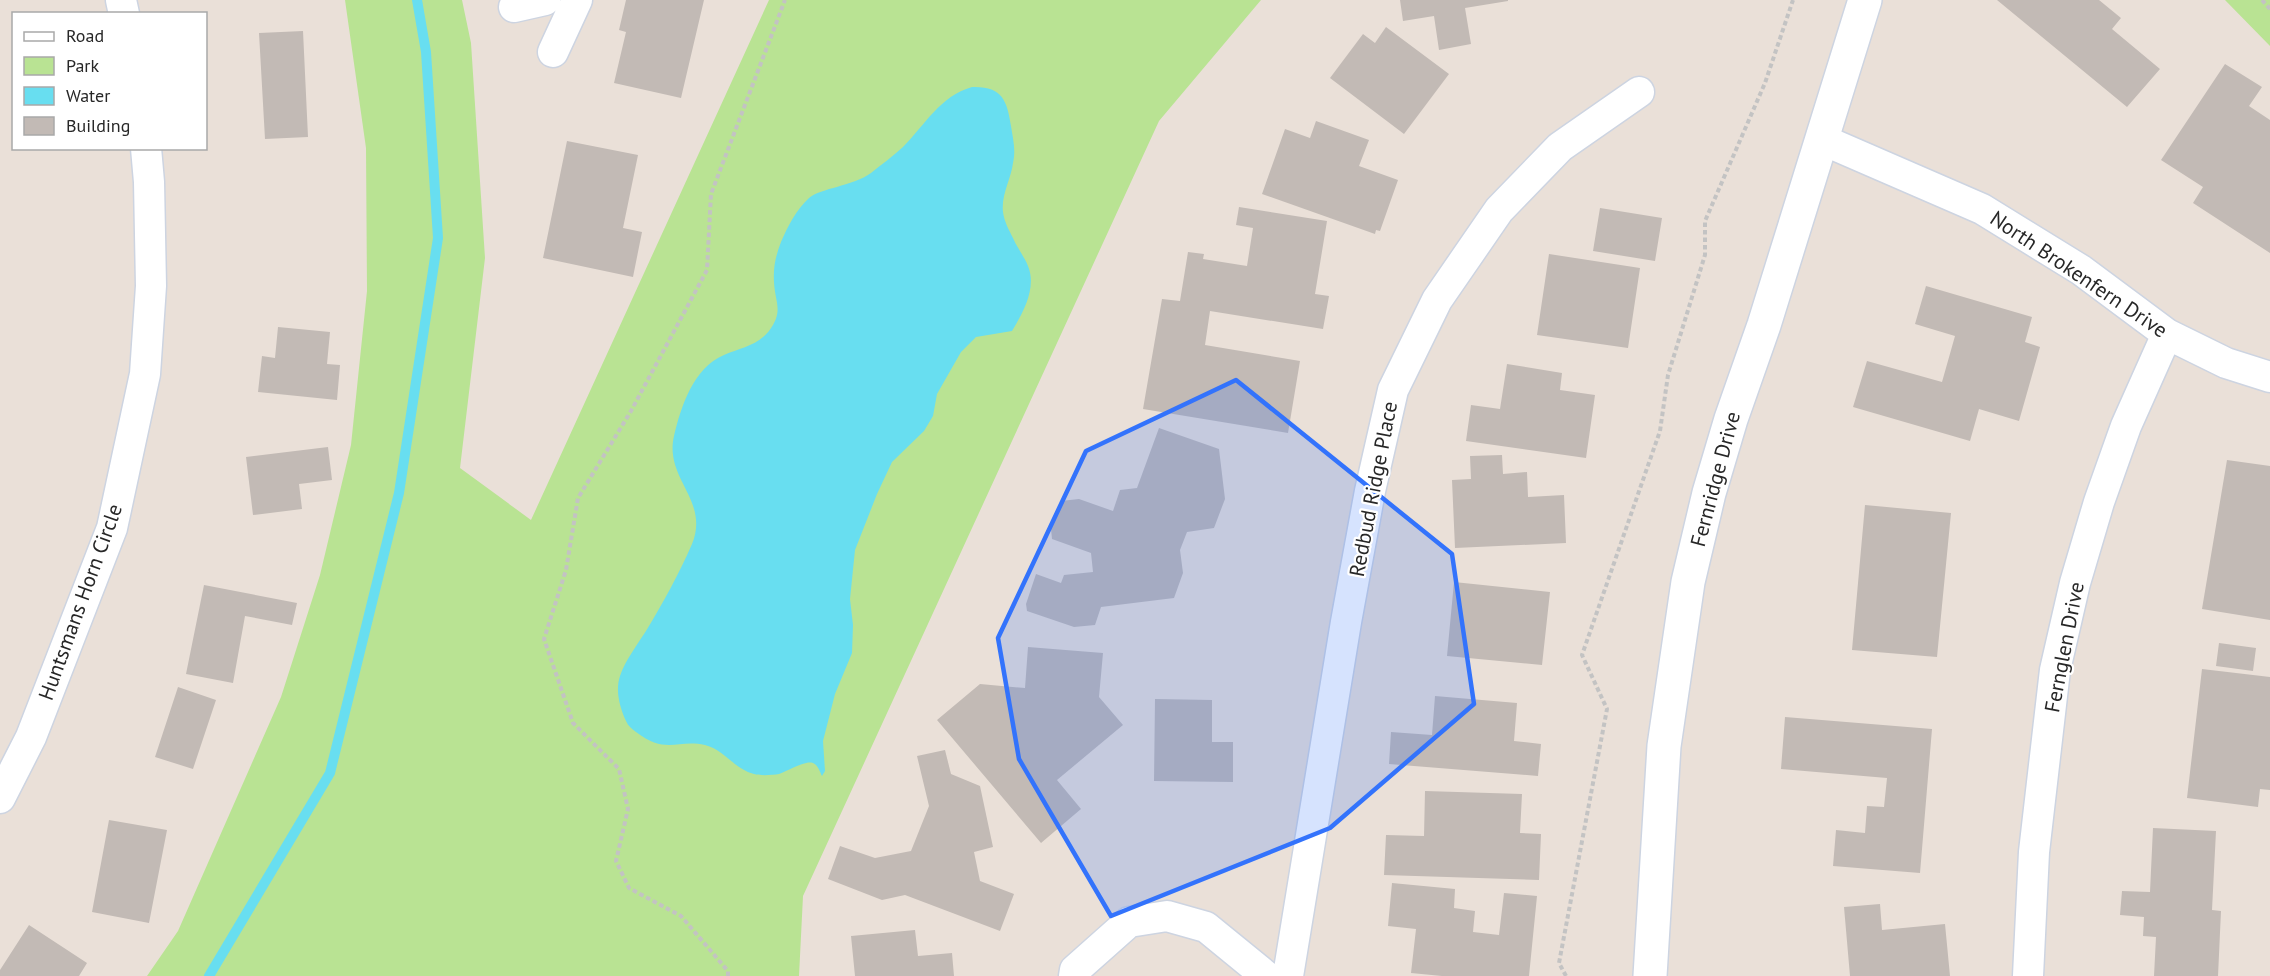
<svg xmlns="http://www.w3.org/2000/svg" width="2270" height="976" font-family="'PT Sans',sans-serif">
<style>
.green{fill:#b9e393}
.water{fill:#68def0}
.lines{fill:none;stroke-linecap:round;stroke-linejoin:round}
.stream{stroke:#68def0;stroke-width:10}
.building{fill:#c2bab5}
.street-casing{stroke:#cdd4e1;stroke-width:33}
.secondary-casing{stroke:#cdd4e1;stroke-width:36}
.path{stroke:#c3c3c3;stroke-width:4;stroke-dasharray:4.5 3;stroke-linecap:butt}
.street{stroke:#fff;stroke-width:30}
.secondary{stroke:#fff;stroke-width:33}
.marked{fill:#3373fc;fill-opacity:0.2;stroke:#3373fc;stroke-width:4.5;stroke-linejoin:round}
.labels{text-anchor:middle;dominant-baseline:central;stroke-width:4.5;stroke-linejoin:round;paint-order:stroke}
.street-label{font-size:21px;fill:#272727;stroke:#fff}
</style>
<rect width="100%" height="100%" fill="#eae0d8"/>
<path class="green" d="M345 0H462L471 43 485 258 460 468 531 520 769 0H1261L1159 121 803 896 799 976H147L178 931 281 697 320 575 351 445 367 291 366 148Z
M2225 0H2270V46Z"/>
<path class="water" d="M972 87C1002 86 1007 100 1011 126 1013 139 1016 150 1013 163 1011 179 1001 195 1003 212 1004 221 1009 230 1013 238 1017 248 1024 256 1028 266 1037 288 1023 313 1012 331L976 337 961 352 937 394 933 416 924 431 892 462 877 494 855 550 850 599 853 625 852 653 835 694 823 741 825 771 822 776C820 772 818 765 813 763 805 760 788 771 779 774 773 775 760 776 754 774 734 769 725 750 705 745 677 739 666 755 636 732 632 729 628 726 626 721 620 708 615 691 620 676 625 661 637 645 646 631 663 603 679 574 692 544 710 500 664 479 674 436 681 407 693 368 724 355 740 348 757 346 769 331 784 311 775 303 774 282 773 267 776 255 781 242 788 226 796 210 809 198 821 188 853 186 871 173 881 165 893 156 903 147 925 125 940 96 972 87Z"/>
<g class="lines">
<path class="stream" d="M209 976 330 773 399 493 438 238 426 52 417 0"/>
</g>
<path class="building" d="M626 0H704L681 98 614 83 626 32 619 30Z
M1400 0H1508V1L1465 8 1471 44 1439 50 1434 16 1403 21Z
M1997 0H2099L2121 18 2112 29 2160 69 2127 107Z
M1386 27 1449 74 1404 134 1330 78 1363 34 1375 43Z
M303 31 308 137 265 139 259 33Z
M2225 64 2262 87 2249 106 2270 120V253L2193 203 2203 187 2161 160Z
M1316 121 1369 140 1359 166 1398 180 1380 231 1376 230 1375 234 1262 194 1285 129 1310 138Z
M567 141 638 155 623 228 642 232 633 277 543 258Z
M1239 207 1327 221 1315 294 1329 296 1323 329 1210 311 1205 345 1300 361 1288 433 1143 409 1162 299 1180 301 1188 252 1204 254 1203 259 1247 266 1253 228 1236 225Z
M1600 208 1662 218 1655 261 1593 251Z
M1549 254 1640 268 1628 348 1537 335Z
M1926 286 2032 317 2025 342 2040 347 2019 421 1979 409 1970 441 1853 407 1867 361 1942 382 1955 336 1915 324Z
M278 327 330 332 327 364 340 365 337 400 258 392 262 356 275 358Z
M1507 364 1562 373 1560 390 1595 395 1586 458 1466 441 1471 405 1500 409Z
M1159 428 1219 449 1225 499 1214 528 1187 532 1180 550 1183 573 1174 598 1101 607 1095 625 1074 627 1027 611 1026 604 1036 574 1061 583 1064 575 1093 572 1091 553 1052 539 1051 529 1061 501 1079 499 1113 511 1120 490 1137 488Z
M328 447 332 480 299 484 302 509 253 515 246 457Z
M1502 455 1503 474 1527 472 1528 497 1564 495 1566 543 1455 548 1452 480 1471 479 1470 456Z
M2227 460 2270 466V620L2202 609Z
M1865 505 1951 513 1937 657 1852 650Z
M1454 582 1550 592 1542 665 1447 656Z
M204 585 297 603 292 625 245 616 233 683 186 674Z
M2219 643 2256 648 2253 671 2216 666Z
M1028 647 1103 653 1099 697 1123 725 1057 780 1081 809 1041 843 937 720 980 684 1025 688Z
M2202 669 2270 677V790L2260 789 2258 807 2187 798Z
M178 687 216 700 193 769 155 757Z
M1435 696 1517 703 1514 741 1541 744 1538 776 1389 764 1391 732 1432 735Z
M1155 699 1212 700V742H1233V782L1154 781Z
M1785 717 1932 729 1920 873 1833 866 1836 830 1865 833 1867 806 1884 807 1887 778 1781 769Z
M945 750 951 774 980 786 993 847 974 852 980 881 1014 894 1000 931 905 895 882 900 828 879 840 846 875 858 911 851 929 806 917 756Z
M1425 791 1522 794 1520 833 1541 834 1539 880 1384 875 1386 835 1424 836Z
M109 820 167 830 149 923 92 912Z
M2153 828 2216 831 2212 910 2221 911 2218 976H2154L2156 937 2143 936 2144 917 2120 915 2122 891 2150 892Z
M1392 883 1455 889 1454 908 1475 911 1473 932 1499 935 1504 893 1537 896 1529 976H1442L1411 973 1416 929 1388 926Z
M1880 904 1882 930 1945 924 1950 976H1850L1844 907Z
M29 925 87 963 79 976H0V970Z
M915 930 918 956 952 953 954 976H855L851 936Z"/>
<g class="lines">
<g class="street-casing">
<path id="street" d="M121 0 124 14
M514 7 545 0
M553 52 577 0
M1823 140 1982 209 2081 270 2167 334 2226 363 2270 377
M0 798 31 737 112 528 145 374 151 286 149 182 146 148
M1074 976 1075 970 1129 922 1167 916 1206 927 1266 976
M1288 976 1346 622 1370 491 1393 390 1437 300 1499 210 1560 147 1639 92
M2028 976 2034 852 2055 670 2075 583 2099 502 2126 426 2167 334"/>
</g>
<g class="secondary-casing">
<path id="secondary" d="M1650 976 1664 746 1688 582 1709 493 1731 419 1764 325 1865 0"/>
</g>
<path class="path" d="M2262 0 2270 9
M728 976V971L681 916 629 888 616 861 628 809 619 769 573 723 544 639 566 570 578 498 631 411 707 270 711 194 785 0
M1566 976 1559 963 1607 709 1582 655 1660 431 1668 375 1705 255V221L1765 83 1793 0"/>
<use href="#street" class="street"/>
<use href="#secondary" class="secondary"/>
</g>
<path class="marked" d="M1236 380 1452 554 1474 704 1330 828 1111 916 1019 759 998 638 1086 451Z"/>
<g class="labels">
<g class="street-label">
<text transform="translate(2079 274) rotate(34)">North Brokenfern Drive</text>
<text transform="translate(1715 479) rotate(-75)">Fernridge Drive</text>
<text transform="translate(1373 489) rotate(-79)">Redbud Ridge Place</text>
<text transform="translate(80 602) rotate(-70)">Huntsmans Horn Circle</text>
<text transform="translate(2064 647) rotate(-79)">Fernglen Drive</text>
</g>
</g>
<rect x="12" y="12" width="195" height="138" fill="#ffffff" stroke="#a9a9a9" stroke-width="1.5"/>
<rect x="24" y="32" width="30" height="9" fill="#ffffff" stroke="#a9a9a9" stroke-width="1.5"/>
<text x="66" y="42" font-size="18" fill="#272727">Road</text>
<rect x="24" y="57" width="30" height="18" fill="#b9e393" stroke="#a9a9a9" stroke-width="1.5"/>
<text x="66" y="72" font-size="18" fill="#272727">Park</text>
<rect x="24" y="87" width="30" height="18" fill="#68def0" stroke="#a9a9a9" stroke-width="1.5"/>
<text x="66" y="102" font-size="18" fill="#272727">Water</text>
<rect x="24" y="117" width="30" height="18" fill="#c2bab5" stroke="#a9a9a9" stroke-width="1.5"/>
<text x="66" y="132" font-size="18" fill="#272727">Building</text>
</svg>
